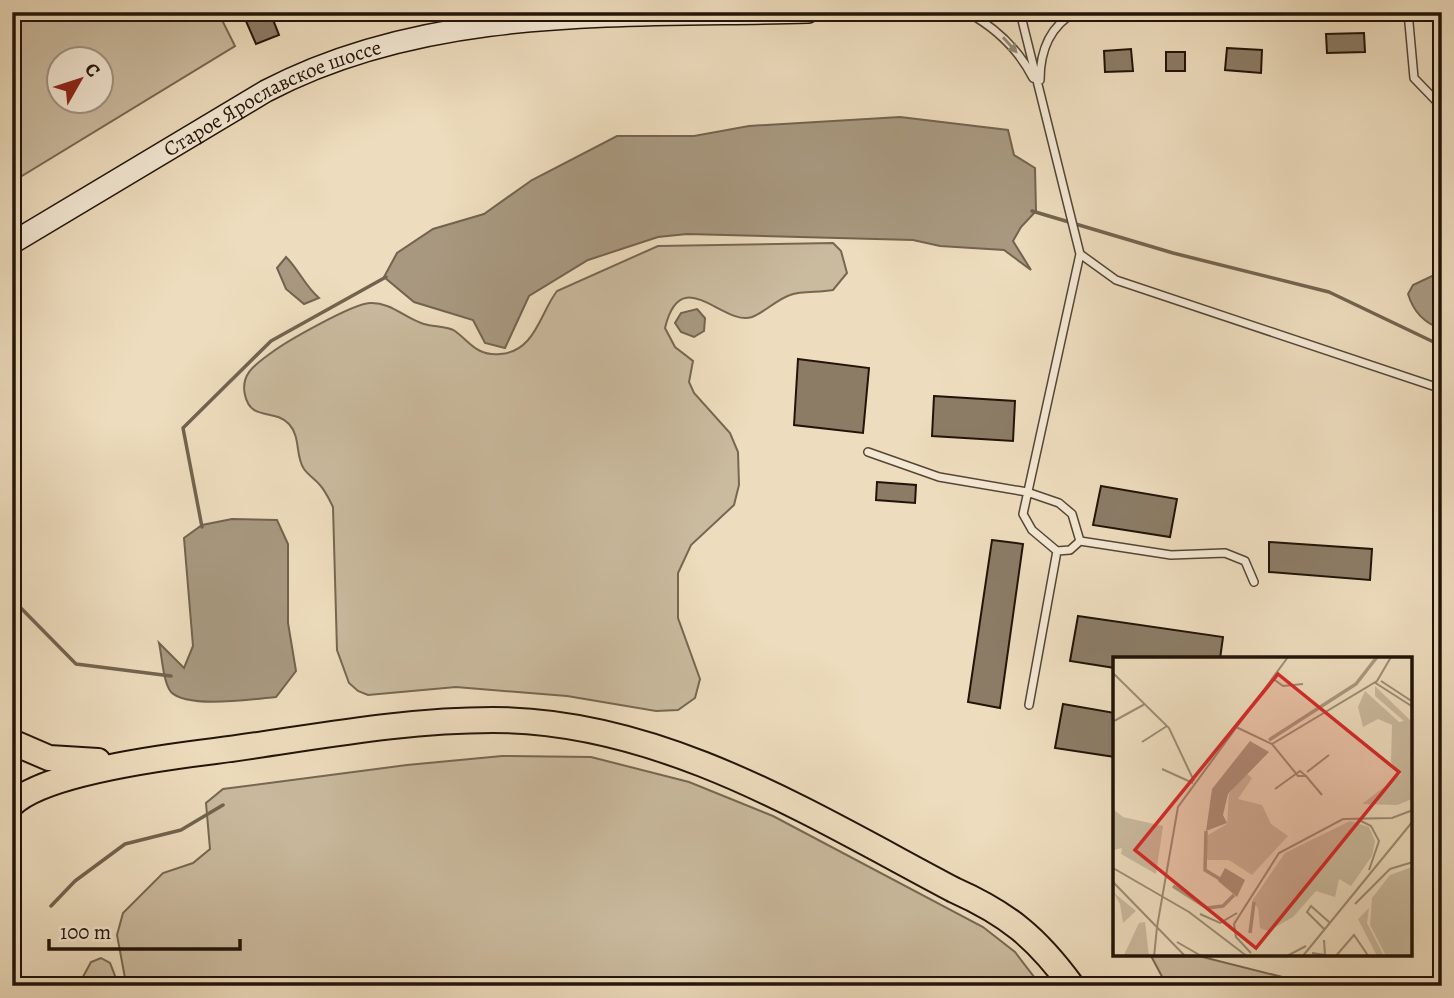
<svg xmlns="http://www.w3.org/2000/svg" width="1454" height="998" font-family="Alegreya,serif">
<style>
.green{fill:#caba9e;stroke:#766753;stroke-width:2;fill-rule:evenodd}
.water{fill:#a8987f;stroke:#72634f;stroke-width:2}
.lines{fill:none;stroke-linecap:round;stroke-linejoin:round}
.stream{stroke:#72634f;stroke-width:3.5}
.building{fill:#8c7c66;stroke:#221408;stroke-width:2}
.service-casing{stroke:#554635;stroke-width:10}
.secondary-casing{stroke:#221408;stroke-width:24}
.trunk-casing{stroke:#221408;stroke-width:28}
.service{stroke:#f3e8d4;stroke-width:7}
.secondary{stroke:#f3e8d4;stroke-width:21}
.trunk{stroke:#eddcbd;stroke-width:24}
.oneway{fill:#958978}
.labels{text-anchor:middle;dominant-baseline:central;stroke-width:5;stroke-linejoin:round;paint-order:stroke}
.street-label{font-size:21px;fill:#221408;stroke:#f3e8d4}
.inset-river{fill:none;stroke:#a8987f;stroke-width:3.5}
.inset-road{fill:none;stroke:#9c8c75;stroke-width:2}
.view{fill:#d62828;fill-opacity:0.15;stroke:#d62828;stroke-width:3.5}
.inset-edge{fill:none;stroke:#221408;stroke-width:3.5}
</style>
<rect width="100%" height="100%" fill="#eddcbd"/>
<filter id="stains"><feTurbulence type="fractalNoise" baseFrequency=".00286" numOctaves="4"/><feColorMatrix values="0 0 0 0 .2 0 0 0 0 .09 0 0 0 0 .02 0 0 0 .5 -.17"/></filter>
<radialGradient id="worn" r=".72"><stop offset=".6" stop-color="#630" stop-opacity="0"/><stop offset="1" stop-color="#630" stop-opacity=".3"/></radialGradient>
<path class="green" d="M12 12H218L235 46 12 182ZM60 60H102V102H60Z
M833 243 841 251 847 273 833 290C818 293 803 290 790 295 776 300 765 312 752 317 723 327 681 261 665 328L675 347 693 361 689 382 694 393 730 433 738 452 739 485 734 505 691 545 678 573V618L700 679 695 698 678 710 656 711 567 696 456 687 368 695 358 691 349 683 337 650 333 507C329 499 325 490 319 484 315 479 308 475 304 469 295 456 301 437 289 424 274 408 251 422 245 395 240 374 256 364 271 353 287 341 352 304 370 303 391 302 406 319 424 324 433 327 447 326 455 331 471 343 477 356 500 354 535 352 540 313 557 291L658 246Z
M502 756 591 757 689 782 773 816 983 927 1015 952 1041 986H132L125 978 117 935 123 913 163 873 193 863 210 849 206 803 223 789 407 765Z
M1150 954H1191L1318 986H1167Z
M101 958 110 963 119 986H78L91 962Z"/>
<path class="water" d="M900 117 1008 130 1014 155 1035 168 1036 211 1021 227 1013 241 1031 270 1004 250 940 246 913 240 687 234 658 237 588 260 529 296 505 348 485 343 473 320 414 302 384 277 397 253 433 229 484 214 532 180 617 136H694L749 126Z
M286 257C299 270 305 286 319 298L304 304 286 289 277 268Z
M1432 276 1442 278V330C1424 322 1414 313 1408 294L1413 285Z
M697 309 705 318 704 331 694 337 681 332 675 323 681 313Z
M232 519 277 520 288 544V623L296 671 276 697C254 699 187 709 171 692 163 682 162 656 159 643L184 668 193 646 184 538 202 525Z"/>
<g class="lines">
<path class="stream" d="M1032 211 1173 253 1329 292 1442 346
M202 527 183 428 271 341 386 277
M12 599 76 664 171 676
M51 906 75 881 125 844 181 830 223 805"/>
</g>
<path class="building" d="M242 12H270L279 35 256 44Z
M1364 33 1365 52 1327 53 1326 34Z
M1227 48 1262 50 1261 73 1225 70Z
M1131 49 1133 71 1105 72 1104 51Z
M1166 52H1185V71H1166Z
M798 359 869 368 863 433 794 425Z
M934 396 1015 401 1013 441 932 436Z
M877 482 916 485 915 503 876 500Z
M1101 486 1177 499 1170 537 1093 525Z
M992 540 1023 544 1000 708 968 702Z
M1269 542 1372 549 1370 580 1269 572Z
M1078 616 1223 637 1220 659H1115V668L1070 661Z
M1063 704 1115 713V757L1055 748Z"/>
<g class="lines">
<g class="service-casing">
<path id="service" d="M967 12C996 28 1018 48 1033 78
M1020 12 1080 254 1023 514 1032 530 1057 551 1029 705
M1408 12 1414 78 1442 107
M1040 80C1040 52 1049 27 1075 12
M1080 254 1116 280 1442 389
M868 452 939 477 1027 492 1059 503 1072 514 1080 541 1070 550 1057 551
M1080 541 1171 555 1225 553 1245 561 1254 582"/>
</g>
<g class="secondary-casing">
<g id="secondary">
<path id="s1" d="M12 243 266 91C432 4 626 17 808 12"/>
</g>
</g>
<g class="trunk-casing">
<path id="trunk" d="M12 742 49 758 98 761
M12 804C46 772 166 757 215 751 307 739 399 720 493 720 661 720 810 814 954 890 1008 914 1037 938 1072 986"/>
</g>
<use href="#service" class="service"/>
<use href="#secondary" class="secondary"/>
<use href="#trunk" class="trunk"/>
</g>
<defs><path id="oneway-solid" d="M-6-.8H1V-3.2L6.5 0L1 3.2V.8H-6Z" transform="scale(1.75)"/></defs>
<use class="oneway" href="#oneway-solid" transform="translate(1010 45) rotate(48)"/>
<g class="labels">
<g class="street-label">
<text stroke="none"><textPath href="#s1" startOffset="299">Старое Ярославское шоссе</textPath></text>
</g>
</g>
<g transform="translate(1113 657)">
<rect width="299" height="299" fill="#eddcbd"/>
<path d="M262 29 299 65V142L284 148 249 147 288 117 278 105 279 68 265 62 250 70 245 50 252 34 286 65 291 64 262 39ZM133 116 139 121 125 142 149 148 158 167 175 179 139 218 116 203H95L91 198 95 178 114 167 116 137ZM0 152 10 160 50 169 43 217 8 197 9 191 0 193ZM237 164 256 170 262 184 259 199 238 229 226 222 222 240 203 234 180 260 155 274 147 271 145 251 139 244 172 196ZM299 210V299H273L257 268 259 241 277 218ZM0 235 23 254 10 266 7 247ZM256 251 254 266 271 299H264L245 262ZM32 265 36 299 10 300 26 266Z" fill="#caba9e"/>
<path d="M137 84 156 95 115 137 110 158 114 166 93 174 99 132ZM112 211 132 223 124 240 105 224Z" fill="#a8987f"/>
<path class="inset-river" d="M156 83 243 27 264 0M93 174 92 213 107 222M60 229 94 251 110 249 121 238M137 276 141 245"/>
<path class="inset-road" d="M0 16 56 71 81 124M159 21 170 29 190 27M268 24 300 45M261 25 300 50M1 64 32 47M123 70 159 87 185 119H193L209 138M29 85 54 69M159 87 264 24 278 0M49 112 80 126M194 115 216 98M162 132 187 114 193 119M246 163 258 169 266 184 256 213M0 211 76 255 135 300M0 225 73 300M242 247 277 212 300 205M87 257 107 266 124 256M44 270 65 150 175 0M211 272 194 255 198 249 216 265M64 285 90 300M138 296 123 280 121 267 166 196 230 162 279 161 300 153M199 296 212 298 211 283M41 300 44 270M172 300 193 289M189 300 300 164M222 300 241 278 256 300"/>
<path class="view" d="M165 17 286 115 143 291 22 193Z"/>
<rect width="299" height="299" class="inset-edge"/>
</g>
<rect width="1454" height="998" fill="none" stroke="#eddcbd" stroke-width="42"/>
<rect x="14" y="14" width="1426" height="970" fill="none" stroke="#221408" stroke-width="3.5"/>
<rect x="21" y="21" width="1412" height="956" fill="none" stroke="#221408" stroke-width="2"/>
<g transform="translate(80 80) rotate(51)"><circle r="33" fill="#f3e8d4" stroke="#9f9382" stroke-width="2"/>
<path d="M0-5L12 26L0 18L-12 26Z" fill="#8f2418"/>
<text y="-10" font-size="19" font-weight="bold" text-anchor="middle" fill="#221408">С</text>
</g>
<path d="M49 939v10h191v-10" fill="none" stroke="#221408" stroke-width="3.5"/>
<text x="60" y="939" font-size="21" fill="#221408" stroke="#f3e8d4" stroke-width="5" paint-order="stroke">100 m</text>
<rect width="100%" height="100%" filter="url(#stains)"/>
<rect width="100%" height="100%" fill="url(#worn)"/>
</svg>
